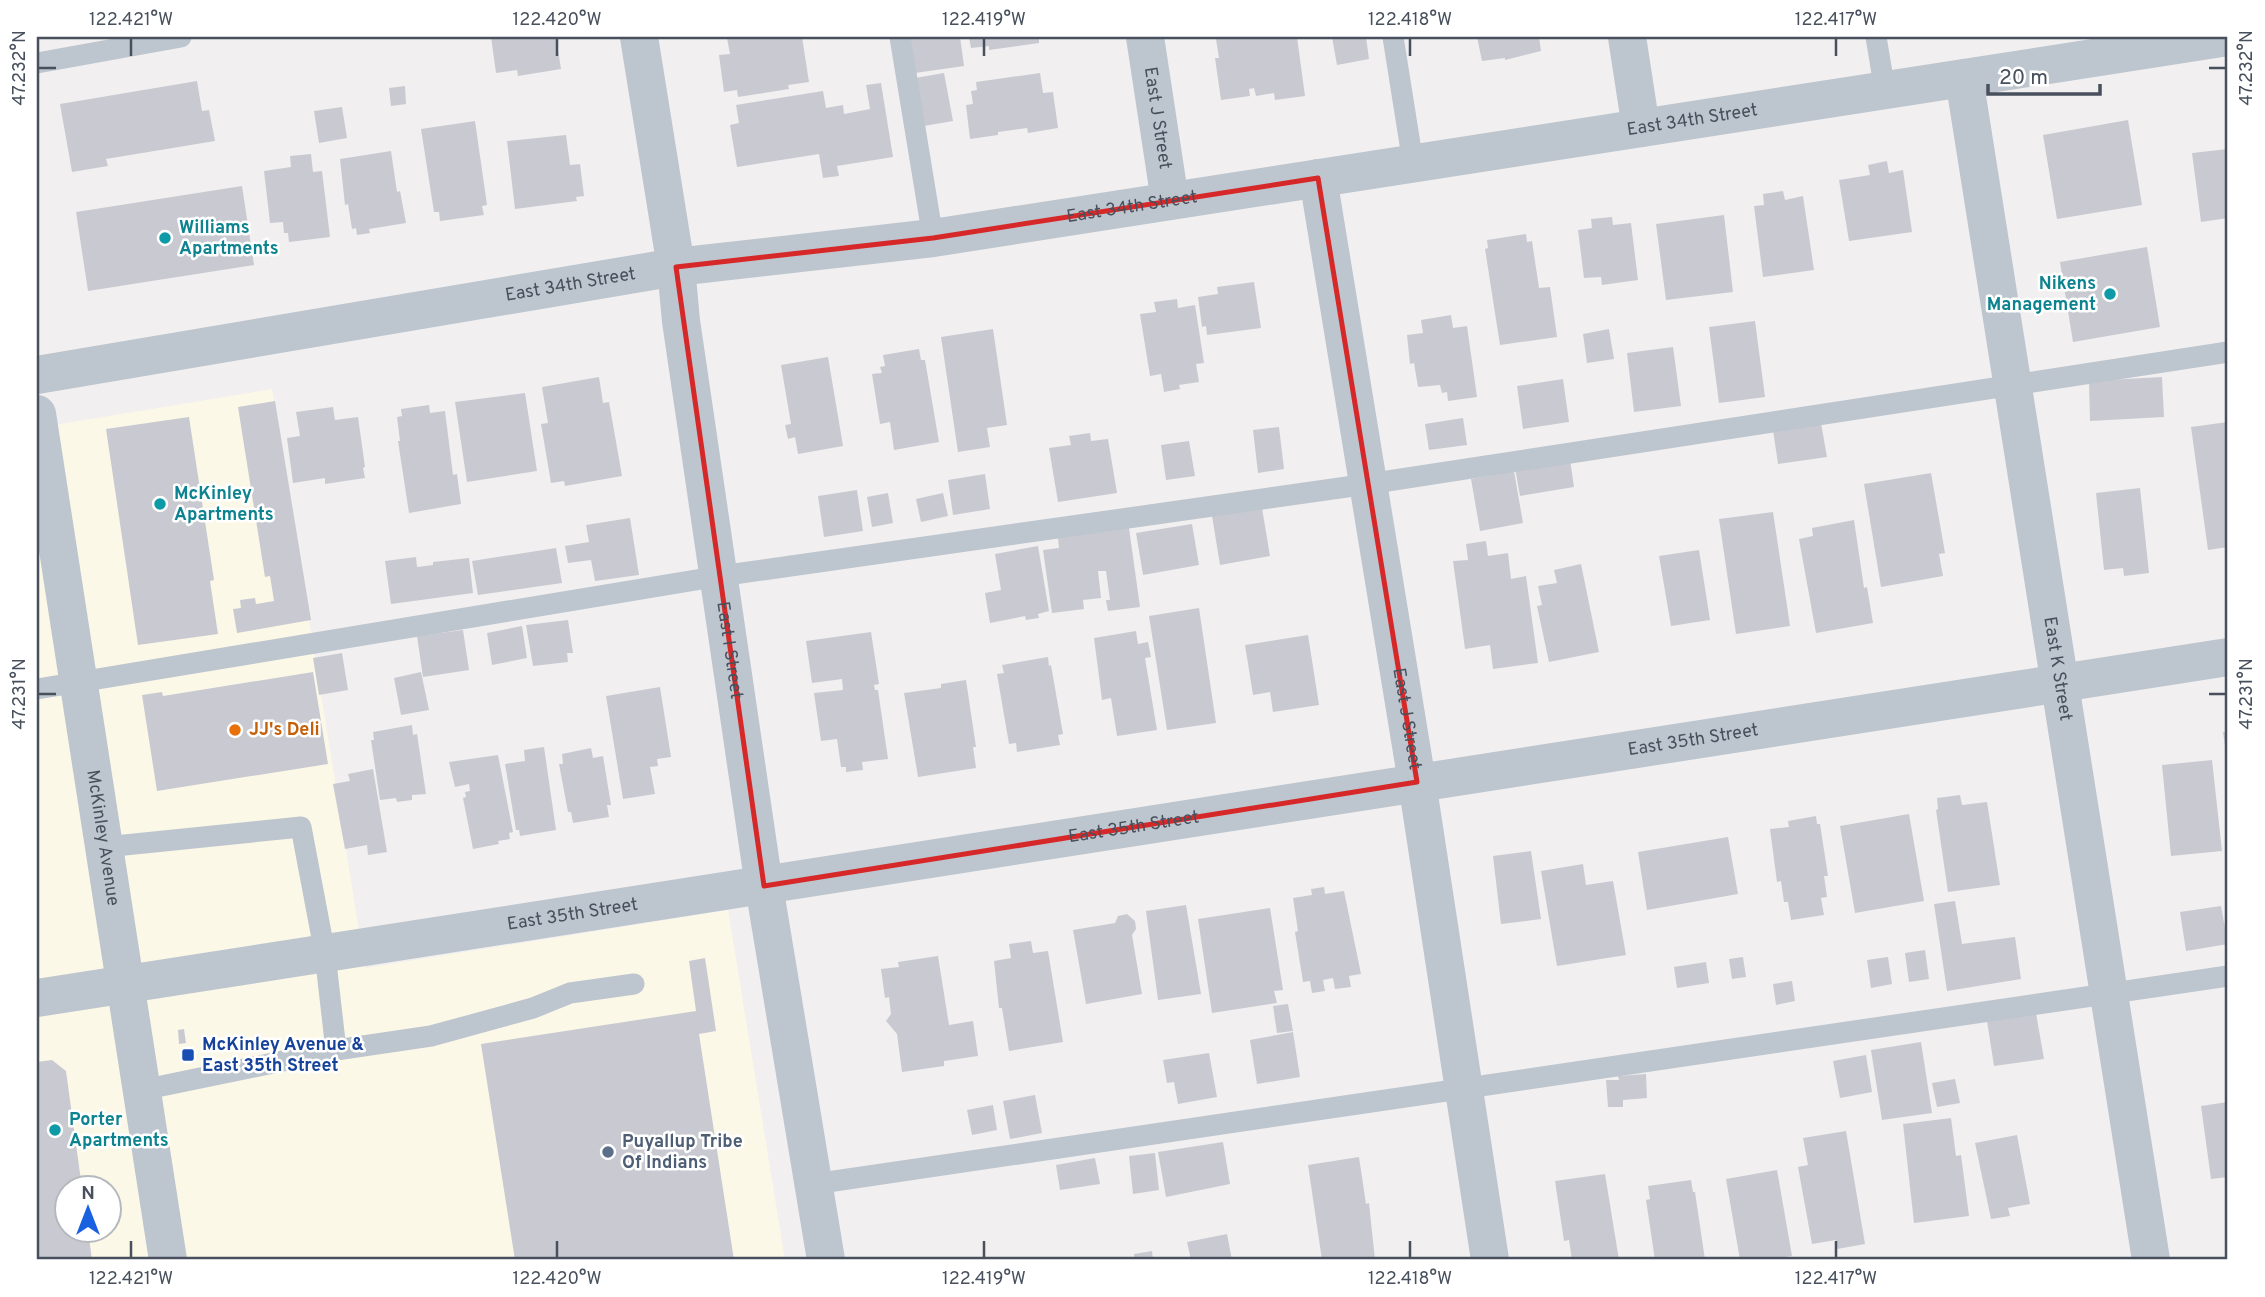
<svg xmlns="http://www.w3.org/2000/svg" width="2265" height="1297" font-family="Overpass,sans-serif">
<style>
.commercial{fill:#fcf8e8;fill-rule:evenodd}
.building{fill:#c9cad1}
.lines{fill:none;stroke-linecap:round;stroke-linejoin:round}
.service{stroke:#bdc5ce;stroke-width:21}
.minor{stroke:#bdc5ce;stroke-width:38}
.tertiary{stroke:#bdc5ce;stroke-width:38}
.marked{fill:none;stroke:#d62828;stroke-width:5;stroke-linejoin:round}
.ticks{fill:none;stroke:#47505c;stroke-width:2.5}
.culture-dot{fill:#0f9aa8;stroke:#fff;stroke-width:2.5}
.food-dot{fill:#e8710a;stroke:#fff;stroke-width:2.5}
.transit-dot{fill:#1a4fb4;stroke:#fff;stroke-width:2.5}
.service-dot{fill:#5c6f8a;stroke:#fff;stroke-width:2.5}
.labels{text-anchor:middle;dominant-baseline:central;stroke-width:5;stroke-linejoin:round;paint-order:stroke}
.street-label{font-size:18px;fill:#47505c;stroke:#fff}
.culture-label{font-size:18px;font-weight:bold;fill:#0d838f;stroke:#fff;text-anchor:start}
.food-label{font-size:18px;font-weight:bold;fill:#c56008;stroke:#fff;text-anchor:start}
.transit-label{font-size:18px;font-weight:bold;fill:#164399;stroke:#fff;text-anchor:start}
.service-label{font-size:18px;font-weight:bold;fill:#4e5e75;stroke:#fff;text-anchor:start}
.neatline{fill:none;stroke:#47505c;stroke-width:2.5}
.ticks-label{font-size:18px;text-anchor:middle;fill:#47505c}
</style>
<rect width="100%" height="100%" fill="#f1efef"/>
<path class="commercial" d="M272 389 365 968 728 910 785 1260H37V428ZM66 1188H108V1230H66Z"/>
<path class="building" d="M491 37H556L561 69 518 76 517 70 496 73Z
M802 37 809 82 788 85 789 89 738 97 737 90 724 92 719 55 730 54 727 38Z
M910 37H960L964 66 915 73Z
M969 37H1039V43L989 50V46L971 48Z
M1231 37H1297L1305 96 1275 100 1274 93 1256 96 1254 88 1249 89 1250 96 1221 100 1215 58H1219L1216 39Z
M1332 37H1366L1369 59 1337 65Z
M1477 37H1539L1541 51 1505 60V58L1482 61Z
M944 73 953 121 924 126 915 78Z
M1040 73 1043 93 1053 92 1058 128 1028 133 1027 128 998 132V135L970 139 966 105 973 104 971 91 977 90 976 82Z
M197 81 202 111 209 110 215 141 106 159 108 166 72 172 60 104Z
M881 83 893 157 837 166 839 176 823 178 819 154 737 167 730 125 739 123 736 105 823 91 826 108 843 105 844 114 870 109 866 85Z
M405 86 406 104 391 106 389 88Z
M342 107 347 138 319 143 314 111Z
M2128 120 2142 205 2057 219 2043 135Z
M475 121 487 205 482 206 484 215 440 221 439 212H434L421 129Z
M566 135 570 165 580 164 584 196 576 197 577 201 515 209 507 141Z
M2228 149V218L2201 222 2192 153Z
M391 151 397 192 400 191 406 223 369 229 370 233 357 235 356 228 352 229 348 204 345 205 340 159Z
M311 154 313 172 322 171 330 237 289 242 288 233H284L283 222 270 223 264 171 291 167 290 156Z
M1887 161 1889 173 1903 170 1912 232 1849 241 1839 180 1870 175 1868 165Z
M242 186 254 265 88 291 76 212Z
M1783 191 1785 200 1803 196 1814 270 1763 277 1754 206 1764 205 1763 194Z
M1724 215 1733 292 1666 300 1656 224Z
M1612 217 1613 225 1631 223 1638 280 1602 285 1601 277 1584 278 1578 230 1592 228 1591 219Z
M1526 234 1527 242 1532 241 1539 288 1550 287 1557 337 1500 345 1485 249 1488 248 1487 240Z
M2147 247 2160 327 2073 342 2060 262Z
M1254 282 1261 328 1207 335 1206 326 1202 327 1198 297 1218 294 1217 287Z
M1177 299 1178 308 1195 305 1204 363 1196 364 1199 382 1179 385 1180 389 1164 392 1161 374 1150 376 1140 314 1156 312 1154 302Z
M1451 315 1453 328 1467 326 1477 397 1448 401 1447 392 1442 393 1440 385 1418 387 1414 363 1410 364 1407 335 1423 333 1421 320Z
M1755 321 1765 397 1719 403 1709 327Z
M993 329 1007 425 987 428 990 447 958 452 941 337Z
M1609 329 1614 359 1587 363 1583 334Z
M1673 347 1681 406 1634 412 1627 353Z
M919 349 921 360H925L939 442 894 450 890 422 880 424 872 374 882 373 880 367 885 366 883 355Z
M828 357 843 446 798 454 795 437 788 439 785 425 791 424 781 365Z
M599 377 603 403 609 402 622 476 565 486 564 481 551 483 541 424 548 423 542 387Z
M2162 377 2164 417 2090 421 2089 381Z
M1563 379 1569 422 1523 429 1517 386Z
M525 393 537 471 467 482 455 402Z
M275 401 311 620 237 633 233 609 241 608 240 600 255 598 256 604 274 601 270 576 265 577 238 407Z
M429 405 430 413 445 411 453 475 457 474 461 504 409 513 398 441H400L397 417 402 416 401 409Z
M333 407 335 420 358 417 365 467 363 468 365 478 325 484V478L293 483 287 438 300 436 296 412Z
M189 417 214 580 210 581 218 634 138 645 106 429Z
M1463 418 1467 445 1429 450 1425 424Z
M2228 422V547L2208 550 2191 427Z
M1821 423 1827 457 1778 464 1773 430Z
M1279 427 1284 469 1258 473 1253 430Z
M1090 433 1091 441 1108 439 1117 493 1058 502 1049 448 1071 445 1069 436Z
M1189 441 1195 476 1166 480 1161 445Z
M1570 459 1574 487 1520 496 1515 468Z
M1514 471 1523 523 1480 531 1471 479Z
M1931 473 1945 553 1939 554 1943 576 1881 587 1864 484Z
M985 474 990 509 953 515 948 480Z
M2140 488 2149 573 2124 576 2123 568 2104 570 2096 493Z
M857 490 863 531 824 537 818 496Z
M888 493 893 523 872 527 867 497Z
M943 493 948 516 921 522 916 499Z
M1262 508 1270 556 1220 565 1212 516Z
M1773 512 1790 626 1736 634 1719 519Z
M630 518 639 575 595 581 591 560 568 563 565 546 589 542 586 525Z
M1854 520 1864 588 1867 587 1873 623 1816 633 1799 539 1813 536 1812 528Z
M1192 524 1199 565 1143 575 1136 533Z
M1129 528 1140 607 1108 611 1106 600H1110L1106 571H1098L1101 598 1083 600 1084 609 1052 613 1043 550 1059 548 1058 538Z
M1486 541 1488 556 1508 553 1511 579 1526 576 1538 663 1493 669 1490 645 1465 649 1453 561 1468 560 1466 544Z
M1038 546 1049 611 1038 614 1039 618 1026 620 1025 616 990 623 985 593 1001 590 995 554Z
M556 548 562 583 478 595 472 561Z
M1699 550 1710 620 1671 626 1659 556Z
M416 557 417 567 433 565V562L469 558 473 593 391 604 385 561Z
M1581 564 1599 652 1549 662 1537 606 1542 605 1538 586 1557 583 1554 570Z
M1199 608 1216 723 1167 730 1149 616Z
M568 620 573 653H567L568 662 533 666 526 625Z
M522 626 527 658 492 665 487 633Z
M463 630 469 670 423 677 417 636Z
M1136 631 1138 644 1148 642 1151 657 1145 658 1157 730 1117 736 1111 698 1102 700 1094 638Z
M871 632 879 684 874 685 875 690H878L888 759 862 762 863 770 846 772V767H841L837 739 821 741 814 693 843 690 842 679 812 683 806 641Z
M1308 635 1319 705 1273 712 1270 692 1253 695 1245 645Z
M342 653 348 690 319 695 313 658Z
M1048 657 1049 666 1051 665 1063 734 1058 735 1060 745 1017 752 1016 743 1009 744 997 674 1004 673 1002 665Z
M313 672 328 764 157 791 142 695 162 692 163 696Z
M421 672 429 710 401 715 394 678Z
M966 680 976 747H973L976 768 918 777 904 693 941 688V684Z
M660 687 671 757 657 759 658 766 650 767 655 794 623 799 606 696Z
M412 725 413 735 417 734 426 794 412 795V800L397 802 396 798 380 800 371 740H374L373 732Z
M2223 732H2228V758L2227 759Z
M544 747 556 830 520 836 519 830H516L505 764 525 761 524 750Z
M591 748 593 758 603 756 611 805H607L609 817 573 823 571 812H568L559 764H563L562 754Z
M498 755 513 832 509 833 510 839 498 841 499 844 473 849 463 798 466 797 465 792 470 791 469 784 455 787 449 762Z
M2212 760 2222 851 2171 856 2162 765Z
M373 769 387 852 368 855 367 845 345 849 333 784 350 781 348 774Z
M1960 795 1962 805 1987 802 2000 885 1948 892 1936 810 1938 809 1937 798Z
M1909 814 1924 901 1855 913 1840 826Z
M1816 816 1817 824H1820L1828 876H1824L1827 897 1821 898 1824 915 1791 920 1788 902H1784L1781 881 1777 882 1770 829 1789 827 1788 821Z
M1728 837 1738 894 1647 910 1638 852Z
M1531 851 1541 919 1501 924 1493 856Z
M1583 864 1586 885 1613 881 1626 955 1557 966 1541 871Z
M1324 887 1325 894 1344 891 1361 974 1349 976 1351 987 1335 989 1333 978 1323 980 1325 991 1312 993 1310 981 1303 982 1295 932 1298 931 1293 898 1312 895 1311 889Z
M1955 901 1962 944 2015 937 2021 979 1947 991 1934 904Z
M1186 905 1201 994 1158 1000 1146 911Z
M2221 906 2228 944 2186 951 2180 912Z
M1270 908 1283 990 1274 991 1277 1003 1212 1013 1198 919Z
M1127 914 1135 921 1136 929 1132 935 1142 994 1086 1004 1073 930 1115 923 1118 916Z
M1031 941 1033 953 1048 951 1063 1042 1009 1051 1002 1008H999L994 961 1011 958 1009 944Z
M1925 950 1929 979 1909 982 1905 953Z
M938 956 949 1025 973 1021 978 1056 944 1061V1066L902 1072 897 1034 886 1021 891 1014 889 997 885 998 881 969 899 967 898 962Z
M1743 957 1746 977 1732 979 1729 959Z
M1888 957 1892 984 1871 988 1867 960Z
M705 958 716 1031 699 1034 734 1260H515L481 1044 696 1011 689 961Z
M1706 962 1709 983 1677 988 1674 967Z
M1792 981 1795 1001 1776 1005 1773 984Z
M1288 1004 1293 1031 1277 1033 1273 1006Z
M2036 1013 2044 1059 1994 1066 1987 1021Z
M184 1029 186 1043 179 1044 178 1030Z
M1293 1032 1300 1077 1257 1084 1250 1040Z
M1921 1042 1932 1113 1882 1120 1871 1050Z
M1209 1053 1217 1097 1178 1104 1174 1082 1167 1083 1163 1060Z
M1866 1055 1872 1092 1840 1098 1833 1061Z
M52 1060 66 1071 82 1188H66V1230H88L92 1260H37V1062Z
M1646 1074 1647 1098 1623 1100V1107H1608L1606 1080H1619L1618 1076Z
M1955 1079 1960 1103 1937 1107 1932 1083Z
M1035 1095 1042 1133 1010 1139 1003 1101Z
M2228 1102V1177L2211 1179 2201 1106Z
M993 1105 997 1130 972 1135 967 1110Z
M1951 1118 1956 1156 1961 1155 1969 1216 1914 1223 1903 1124Z
M1846 1131 1865 1244 1837 1249 1836 1240 1812 1244 1798 1167 1808 1165 1803 1138Z
M2017 1135 2030 1204 2008 1208 2010 1216 1991 1219 1975 1143Z
M1223 1142 1230 1184 1166 1197 1158 1152Z
M1155 1153 1159 1190 1133 1194 1129 1156Z
M1359 1157 1366 1204 1369 1203 1375 1260H1322L1308 1165Z
M1095 1158 1100 1184 1060 1190 1056 1165Z
M1777 1170 1792 1256 1777 1258 1778 1260H1740L1726 1179Z
M1605 1174 1619 1260H1572L1569 1240 1564 1241 1555 1181Z
M1691 1180 1693 1192H1695L1705 1260H1655L1646 1200 1650 1199 1648 1186Z
M1227 1234 1232 1260H1191L1187 1242Z
M1152 1251 1153 1260H1135L1134 1254Z"/>
<g class="lines">
<path class="service" d="M900 37 933 238
M1393 37 1413 163
M1876 37 1885 91
M37 63 181 37
M37 689 720 576 1368 484 2228 352
M105 847 301 827 325 954 336 1050
M142 1090 336 1050 431 1036 533 1008 570 993 634 984
M814 1184 2228 976"/>
<g class="minor">
<path id="s1" d="M639 37 676 267 681 321 764 886 826 1260"/>
<path id="s2" d="M1145 37 1170 201"/>
<path d="M1627 37 1641 128"/>
<path id="s3" d="M1964 78 2151 1260"/>
<path id="s4" d="M1318 178 1417 782 1490 1260"/>
<path id="s5" d="M37 998 2228 657"/>
</g>
<g class="tertiary">
<path id="s6" d="M37 375 676 267 933 238 2228 37"/>
<path id="s7" d="M37 414 168 1260"/>
</g>
</g>
<path class="marked" d="M1318 178 1417 782 764 886 676 267 933 238Z"/>
<path class="ticks" d="M131 38V56M557 38V56M984 38V56M1410 38V56M1836 38V56M38 68H56M2209 68H2226M38 694H56M2209 694H2226M131 1241V1258M557 1241V1258M984 1241V1258M1410 1241V1258M1836 1241V1258"/>
<g class="culture-dot">
<circle cx="165" cy="238" r="7"/>
<circle cx="2110" cy="294" r="7"/>
<circle cx="160" cy="504" r="7"/>
<circle cx="55" cy="1130" r="7"/>
</g>
<circle class="food-dot" cx="235" cy="730" r="7"/>
<rect class="transit-dot" x="181" y="1048" width="14" height="14" rx="3.5"/>
<circle class="service-dot" cx="608" cy="1152" r="7"/>
<g class="labels">
<g class="street-label">
<text stroke="none"><textPath href="#s2" startOffset="82">East J Street</textPath></text>
<text stroke="none"><textPath href="#s6" startOffset="1675">East 34th Street</textPath></text>
<text stroke="none"><textPath href="#s6" startOffset="1108">East 34th Street</textPath></text>
<text stroke="none"><textPath href="#s6" startOffset="541">East 34th Street</textPath></text>
<text stroke="none"><textPath href="#s1" startOffset="620">East I Street</textPath></text>
<text stroke="none"><textPath href="#s3" startOffset="598">East K Street</textPath></text>
<text stroke="none"><textPath href="#s4" startOffset="548">East J Street</textPath></text>
<text stroke="none"><textPath href="#s5" startOffset="1676">East 35th Street</textPath></text>
<text stroke="none"><textPath href="#s5" startOffset="1110">East 35th Street</textPath></text>
<text stroke="none"><textPath href="#s7" startOffset="429">McKinley Avenue</textPath></text>
<text stroke="none"><textPath href="#s5" startOffset="542">East 35th Street</textPath></text>
</g>
<g class="culture-label">
<text x="179" y="228">Williams<tspan x="179" dy="21">Apartments</tspan></text>
<text x="2096" y="284" text-anchor="end">Nikens<tspan x="2096" dy="21">Management</tspan></text>
<text x="174" y="494">McKinley<tspan x="174" dy="21">Apartments</tspan></text>
<text x="69" y="1120">Porter<tspan x="69" dy="21">Apartments</tspan></text>
</g>
<g class="food-label">
<text x="249" y="730">JJ's Deli</text>
</g>
<g class="transit-label">
<text x="202" y="1045">McKinley Avenue &amp;<tspan x="202" dy="21">East 35th Street</tspan></text>
</g>
<g class="service-label">
<text x="622" y="1142">Puyallup Tribe<tspan x="622" dy="21">Of Indians</tspan></text>
</g>
</g>
<rect width="2265" height="1297" fill="none" stroke="#ffffff" stroke-width="77"/>
<g transform="translate(88 1209)"><circle r="33" fill="#ffffff" stroke="#b5b9be" stroke-width="2"/>
<path d="M0-5L12 26L0 18L-12 26Z" fill="#1a61e0"/>
<text y="-10" font-size="19" font-weight="bold" text-anchor="middle" fill="#47505c">N</text>
</g>
<path d="M1988 84v10h112v-10" fill="none" stroke="#47505c" stroke-width="3.5"/>
<text x="1999" y="84" font-size="21" fill="#47505c" stroke="#ffffff" stroke-width="5" paint-order="stroke">20 m</text>
<rect x="38" y="38" width="2188" height="1220" class="neatline"/>
<g class="ticks-label">
<text x="131" y="25">122.421°W</text>
<text x="557" y="25">122.420°W</text>
<text x="984" y="25">122.419°W</text>
<text x="1410" y="25">122.418°W</text>
<text x="1836" y="25">122.417°W</text>
<text transform="translate(19 68) rotate(-90)" y="6">47.232°N</text>
<text transform="translate(2246 68) rotate(-90)" y="6">47.232°N</text>
<text transform="translate(19 694) rotate(-90)" y="6">47.231°N</text>
<text transform="translate(2246 694) rotate(-90)" y="6">47.231°N</text>
<text x="131" y="1284">122.421°W</text>
<text x="557" y="1284">122.420°W</text>
<text x="984" y="1284">122.419°W</text>
<text x="1410" y="1284">122.418°W</text>
<text x="1836" y="1284">122.417°W</text>
</g>
</svg>
